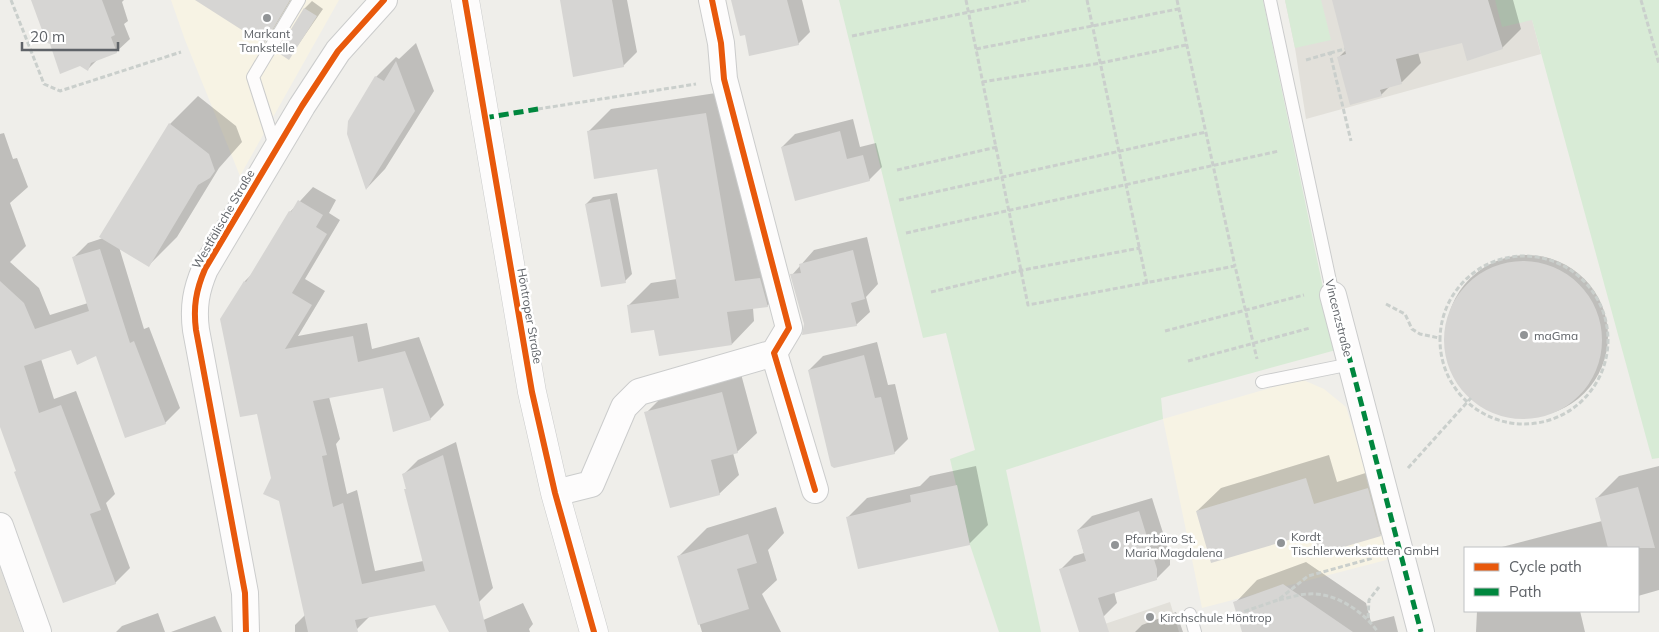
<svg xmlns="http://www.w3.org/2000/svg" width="1659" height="632" font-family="Mulish,sans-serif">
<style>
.commercial{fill:#f7f3e4}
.education{fill:#e2e0da}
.green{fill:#d8ebd6}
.shadow{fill:#0003}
.building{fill:#d6d5d3}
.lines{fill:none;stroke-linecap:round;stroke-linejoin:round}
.service-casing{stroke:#cbcccc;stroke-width:14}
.minor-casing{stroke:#cbcccc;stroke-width:28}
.tertiary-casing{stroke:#cbcccc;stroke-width:29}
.path{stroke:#cacfcc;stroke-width:3;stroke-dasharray:5 2.5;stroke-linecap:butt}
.service{stroke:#fdfcfc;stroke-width:12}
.minor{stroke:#fdfcfc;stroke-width:26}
.tertiary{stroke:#fdfcfc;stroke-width:28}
.quiet{stroke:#00873e;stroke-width:5;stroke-dasharray:10 5;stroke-linecap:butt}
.cycleway-casing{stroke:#fff;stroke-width:9}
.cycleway{stroke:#e8590c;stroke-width:6}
.poi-dot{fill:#919496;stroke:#fff;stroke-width:2}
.labels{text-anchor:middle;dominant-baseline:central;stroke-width:5;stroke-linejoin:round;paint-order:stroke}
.poi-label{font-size:12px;fill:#5f6368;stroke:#fff;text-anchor:start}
.street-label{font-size:12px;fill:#5f6368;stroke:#fff}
</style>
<rect width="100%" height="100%" fill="#efeeea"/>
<path class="commercial" d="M171 0H339L240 176 185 40Z
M1301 379 1324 389 1346 407 1394 558 1202 608 1163 419Z"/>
<path class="education" d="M1285 0H1527L1541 54 1306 119 1295 48Z
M0 567 23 632H0Z
M1170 602 1179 632H1081Z"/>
<path class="green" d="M839 0H1263L1336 350 1161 398 1163 419 1006 470 1041 632H999L970 545 950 459 975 450 946 333 923 338Z
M1285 0H1321L1331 40 1295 48Z
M1495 0H1659V458L1652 459 1532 20 1502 27Z"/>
<path class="shadow" d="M33 0H124L122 2 128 21 124 24 130 39 116 52 98 59 88 69 51 44Z
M227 0H291L270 35 263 42Z
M561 0H627L637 52 623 66Z
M732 0H802L810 32 798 44 745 34Z
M1352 0H1513L1521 29 1502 48 1462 41 1418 52 1421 63 1402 82 1390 86 1381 95 1339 57 1346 50Z
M312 1 323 9 289 58 279 52 305 8Z
M416 43 434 91 385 169 367 188 376 77 396 57 399 59Z
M729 91 757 259 783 256 790 283 767 306 753 308 754 321 732 344 655 328 629 305 651 283 677 279 659 168 588 132 611 109Z
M198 96 236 126 242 142 219 168 177 237 149 265 119 247 144 329 149 327 180 408 165 423 96 355 72 348 41 359 54 399 76 391 115 494 106 503 130 568 115 583 17 470 0 423V134L4 133 13 159 17 158 28 187 10 203 26 246 10 262 39 288 50 315 88 303 73 258 88 243 103 238 170 124Z
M853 119 860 147 876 143 882 167 869 180 782 147 795 134Z
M313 187 336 200 329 213 340 220 305 279 325 291 298 336 367 323 372 349 419 337 444 405 430 419 384 387 329 397 340 439 336 444 347 494 357 490 375 571 423 561 404 474 418 460 456 442 493 588 479 602 436 604 370 616 357 629 344 632H295V625L306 614 280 500 272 478 245 281 253 273 290 212Z
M617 193 632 274 625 281 586 204 593 197Z
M867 237 878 284 866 297 870 312 856 325 805 324 792 275 814 250Z
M1446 336a81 81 0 1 1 162 0a81 81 0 1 1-162 0Z
M877 342 888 385 895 384 908 439 894 453 809 370 823 356Z
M741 374 757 433 737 452 733 453 739 475 719 494 646 413 665 394Z
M1329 455 1337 482 1391 465 1403 512 1380 535 1197 511 1221 488Z
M976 466 988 525 969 544 847 518 867 498 920 486 930 476Z
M1659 466V590L1638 596V548H1498L1602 521 1596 499 1619 476Z
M1152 498 1170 555V565L1156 579 1114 591 1117 603 1103 617 1060 570 1074 556 1084 553 1078 530 1092 516Z
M776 507 784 533 768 550 777 580 762 594 781 632H702L679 556 707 528Z
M1306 562 1366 603 1371 622 1394 616 1398 632H1243L1235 603 1257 580Z
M523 603 533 624 529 629 530 632H470L481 621Z
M1477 611H1580L1585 632H1476Z
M1176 612 1183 632H1135L1142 625Z
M158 613 165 632H116L122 626Z
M215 616 222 632H171Z"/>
<path class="building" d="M31 0H102L115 35 111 37 117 53 91 63 88 71 80 66 60 74 50 44 38 39 42 30Z
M195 0H290L264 44Z
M560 0H612L624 67 573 77Z
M731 0H787L799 45 749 56 745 35 740 36Z
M1332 0H1488L1503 49 1467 61 1462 43 1396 59 1402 84 1380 90 1382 96 1350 105 1337 57 1346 54Z
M304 8 317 16 289 60 277 52Z
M396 61 415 111 366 190 347 134 348 121 375 76 384 81Z
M706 113 735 281 760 278 768 307 727 312 732 345 659 356 654 330 631 333 627 305 679 298 657 169 594 179 587 131Z
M169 123 209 154 215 171 210 178 198 185 149 267 99 237Z
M840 131 847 159 863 155 870 181 795 201 781 147Z
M610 199 626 283 601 287 585 204Z
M298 200 323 215 316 227 327 234 292 293 312 305 285 349 353 336 358 362 405 351 431 420 393 432 383 388 313 401 327 455 322 456 333 507 343 503 362 584 425 571 404 489H406L402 474 443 455 487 632H449L435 605 355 620 358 632H308L279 501 263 494 271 478 257 414 240 417 220 319 244 281 246 282 289 211 291 212Z
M100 249 130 343 134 341 166 424 125 438 96 356 77 365 71 350 24 366 39 413 61 405 101 510 90 514 116 584 63 603 14 472 16 471 0 427V281L24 303 35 329 89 311 72 257Z
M853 250 865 299 851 303 857 326 802 335 804 324 790 274 801 273 799 264Z
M1444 340a79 79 0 1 1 158 0a79 79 0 1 1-158 0Z
M864 355 875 398 881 397 895 454 834 468 831 466 808 370Z
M722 392 738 453 711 460 720 495 670 508 644 412Z
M1306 478 1314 504 1368 488 1381 536 1320 554 1312 533 1211 563 1196 511Z
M957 485 970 545 858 569 846 517 911 502 910 495Z
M1638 487 1655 548H1608L1595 498Z
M1139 511 1157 569V580L1098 598 1109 632H1079L1059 569 1086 561 1077 530Z
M748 534 757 563 737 569 749 609 698 625 677 556Z
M1283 584 1353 632H1242L1233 602Z"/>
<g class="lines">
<g class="service-casing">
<path id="service" d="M1270 0 1333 295
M276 149 253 77 299 0
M1262 382 1351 364
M1190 614 1195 632"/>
</g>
<g class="minor-casing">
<path id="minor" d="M712 0 721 43 724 79 789 328 774 353 815 490
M1333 295 1421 632
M555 493 591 484 624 407 639 392 774 353
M0 526 38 632
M246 632 245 593 196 330C193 307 196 290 205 269L302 106 338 51 384 0"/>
</g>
<g class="tertiary-casing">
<path id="tertiary" d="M465 0 532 392 555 493 594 632"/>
</g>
<path class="path" d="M11 0 44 84 60 91 181 52
M966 0 1028 305 1235 266 1257 359
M1087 0 1147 284
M1177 0 1235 266
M1641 0 1659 64
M852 36 1029 0
M976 49 1178 9
M1330 53 1345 49
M1306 60 1330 53 1351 141
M982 82 1101 63 1186 45
M538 109 696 84
M897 170 997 147
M899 200 1206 132
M906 233 1279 151
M1440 340a84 84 0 1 1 168 0a84 84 0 1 1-168 0Z
M931 292 1023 270 1140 248
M1386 304 1405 314 1412 329 1420 334 1439 338
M1165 331 1304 295
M1188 361 1310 328
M1408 468 1471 398
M1279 600C1289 598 1299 594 1309 594 1335 592 1364 612 1378 632
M1368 618 1369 600 1379 587
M1216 621 1278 600 1308 576 1373 558"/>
<use href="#service" class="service"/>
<use href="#minor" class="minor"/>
<use href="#tertiary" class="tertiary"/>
<path class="quiet" d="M484 118 538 109
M1333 295 1421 632"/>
<g class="cycleway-casing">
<path id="cycleway" d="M465 0 532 392 555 493 594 632
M712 0 721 43 724 79 789 328 774 353 815 490
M246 632 245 593 196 330C193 307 196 290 205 269L302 106 338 51 384 0"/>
</g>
<use href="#cycleway" class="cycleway"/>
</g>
<g class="poi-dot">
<circle cx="267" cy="18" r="5"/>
<circle cx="1524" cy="335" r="5"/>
<circle cx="1281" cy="543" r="5"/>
<circle cx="1115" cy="545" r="5"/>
<circle cx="1150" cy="617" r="5"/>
</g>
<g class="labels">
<g class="poi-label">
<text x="267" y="33" text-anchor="middle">Markant<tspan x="267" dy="14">Tankstelle</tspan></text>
<text x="1534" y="335">maGma</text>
<text x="1291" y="536">Kordt<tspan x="1291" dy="14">Tischlerwerkstätten GmbH</tspan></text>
<text x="1125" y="538">Pfarrbüro St.<tspan x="1125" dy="14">Maria Magdalena</tspan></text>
<text x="1160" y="617">Kirchschule Höntrop</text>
</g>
<g class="street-label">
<text transform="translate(223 219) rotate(-60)">Westfälische Straße</text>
<text transform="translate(530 316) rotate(80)">Höntroper Straße</text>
<text transform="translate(1339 318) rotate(76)">Vincenzstraße</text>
</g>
</g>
<rect x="1464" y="547" width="175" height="65" fill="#ffffff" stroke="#bfc1c3"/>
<rect x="1474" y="563" width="25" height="8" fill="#e8590c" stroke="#bfc1c3"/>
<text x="1509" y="572" font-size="15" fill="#5f6368">Cycle path</text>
<rect x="1474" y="588" width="25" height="8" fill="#00873e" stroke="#bfc1c3"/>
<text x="1509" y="597" font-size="15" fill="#5f6368">Path</text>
<path d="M22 42v8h96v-8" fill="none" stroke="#5f6368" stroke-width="2.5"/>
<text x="30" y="42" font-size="15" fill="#5f6368" stroke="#ffffff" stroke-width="4" paint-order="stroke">20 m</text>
</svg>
